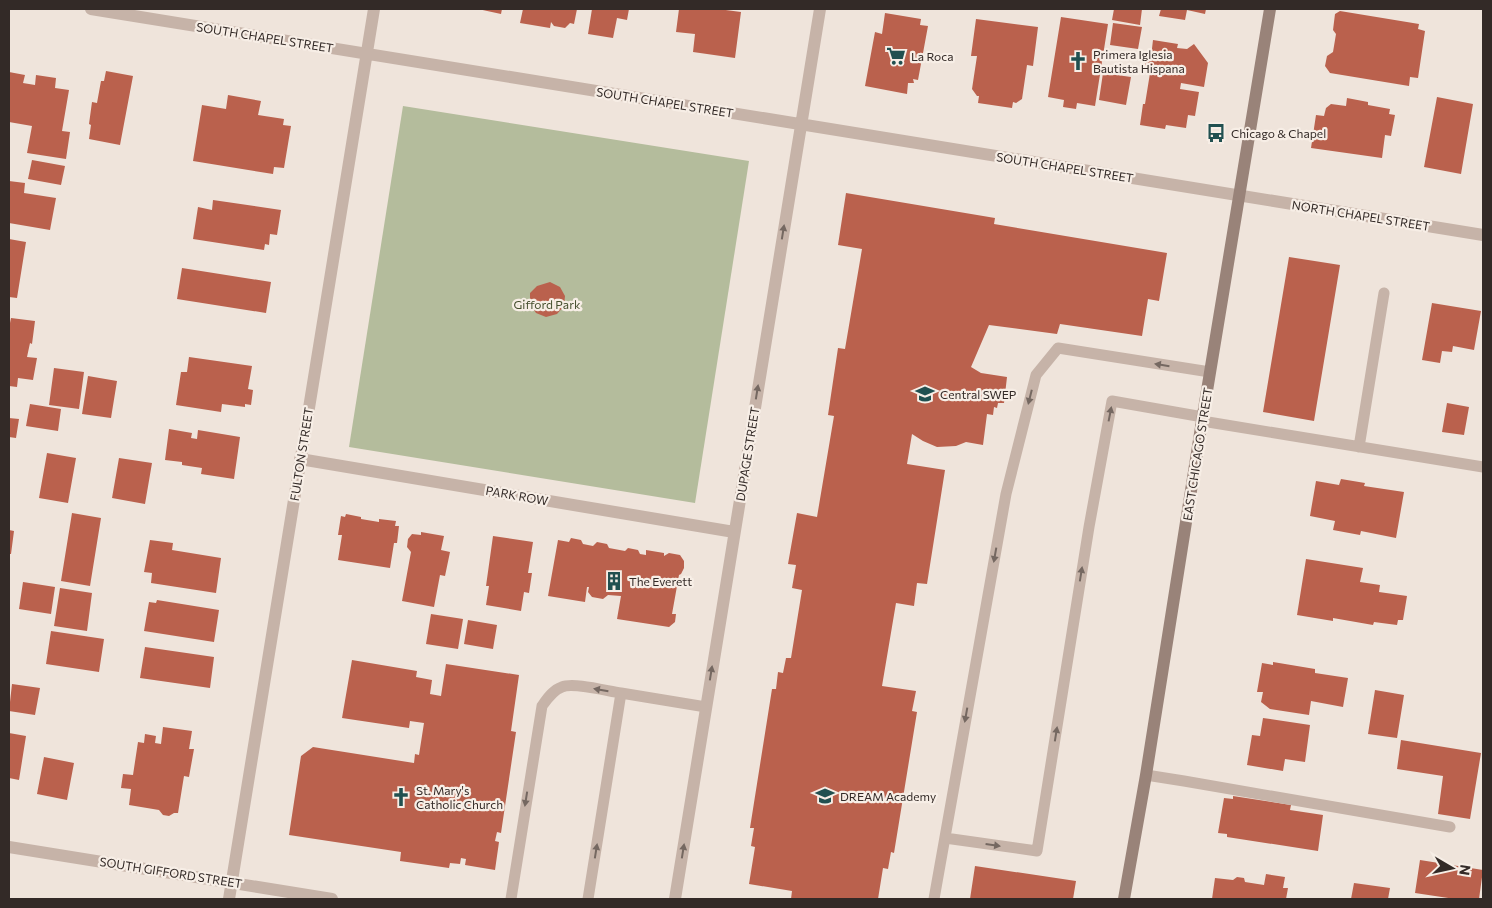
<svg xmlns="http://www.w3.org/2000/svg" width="1492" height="908" font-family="Commissioner,sans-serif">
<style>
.green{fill:#b4bc9c}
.building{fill:#ba614d}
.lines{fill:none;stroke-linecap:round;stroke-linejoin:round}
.lane{stroke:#c6b3a8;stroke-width:11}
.street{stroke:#c6b3a8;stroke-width:12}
.secondary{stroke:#998379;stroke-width:12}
.oneway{fill:#756861}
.labels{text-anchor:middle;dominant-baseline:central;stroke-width:4.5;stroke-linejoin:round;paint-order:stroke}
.street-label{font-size:12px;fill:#332a27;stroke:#f7eee6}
.poi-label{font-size:12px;fill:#332a27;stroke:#f7eee6;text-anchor:start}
.park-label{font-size:12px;fill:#454f2e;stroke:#f7eee6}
</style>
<rect width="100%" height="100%" fill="#efe4db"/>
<path class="green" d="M403 106 749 161 695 503 349 447Z"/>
<path class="building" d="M478 9H502L501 14Z
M523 9H577L574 24 570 23 565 28 554 26 551 22 550 28 520 23Z
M592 9H629L627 20 617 18 613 38 588 34Z
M679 9H718L741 12 735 58 693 52 695 34 676 32Z
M1114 9H1142L1140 25 1112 20Z
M1161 9H1206L1205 14 1187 10 1185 20 1159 16Z
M1340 11 1419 24 1418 29 1425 31 1418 78 1410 77 1409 86 1330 73 1325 66 1327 56 1333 52 1336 34 1333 30 1335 14Z
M885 13 921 19 920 25 928 26 918 80 913 79 914 83H908L907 94 865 86 875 32 882 34Z
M1061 17 1108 24 1095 106 1077 103 1076 109 1063 107 1064 100 1048 97Z
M976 19 1038 27 1033 66 1027 65 1022 99 1016 103 1013 102 1012 108 978 103 979 96H977L972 89 977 56H971Z
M1113 23 1142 27 1138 49 1110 45Z
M1153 40 1178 44 1177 48 1187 49 1194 44 1208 63 1204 87 1181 83 1180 89 1199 92 1195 116 1188 115 1186 128 1166 125 1165 129 1140 125 1143 104H1145L1151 67 1145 66 1147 56 1151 57Z
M106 71 133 76 120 145 89 139 91 125 89 124 92 102 97 103 101 81H104Z
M9 72 25 75 23 83 35 85 36 75 56 78 55 88 69 90 62 131 70 132 66 159 27 153 32 126 9 122Z
M1103 73 1131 77 1126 105 1099 100Z
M228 95 261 101 258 115 284 119 283 125 291 126 284 168 274 167 273 174 193 161 202 105 226 109Z
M1437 97 1473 104 1461 174 1424 167Z
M1347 98 1368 102V105L1390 109 1389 114 1395 115 1391 136 1385 135 1382 158 1311 148 1316 115 1324 116 1326 108 1331 104 1346 106Z
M32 160 65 166 61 185 28 179Z
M9 181 25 183 24 193 56 198 50 230 9 223Z
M846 193 995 218 994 224 1167 253 1159 301 1148 299 1142 336 1060 324 1057 334 989 325 971 367 981 373 1007 377 1004 403H998L997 408 994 407 993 415 987 414 983 445 966 442 956 446 937 447 923 441 912 434 907 464 945 470 927 584 917 583 914 606 896 603 882 686 916 691 912 711 917 712 894 853 891 852 888 869 883 868 878 899H791L792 891 749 884 755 847 751 846 754 828H750L772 689H776L778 672 783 673 786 658H791L802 590 792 588 796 565 788 564 797 513 817 517 834 416 828 415 838 348 845 349 862 249 838 245Z
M213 200 281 210 277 235 270 234 269 245 265 244 264 250 193 239 198 207 212 210Z
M9 239 26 242 17 298 9 297Z
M1289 257 1340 265 1314 421 1263 412Z
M182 268 271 282 266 313 177 299Z
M550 282 560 287 565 296 564 306 557 314 546 317 536 313 530 304V293L537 286Z
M1432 303 1481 311 1474 350 1453 346 1452 352 1442 351 1440 363 1422 360Z
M11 318 35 321 32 344 30 343 27 357 37 358 33 380 18 378 17 387 9 386V328Z
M189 357 252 366 248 389 253 390 251 405 245 404V407L222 404 221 412 176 405 181 372H187Z
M54 368 84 372 79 409 49 405Z
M88 376 117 381 111 418 82 414Z
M1447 403 1469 407 1464 435 1442 432Z
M30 404 61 409 58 431 26 426Z
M9 418 19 419 16 438 9 437Z
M169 429 192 433 191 438 197 439 198 430 240 437 234 479 201 474 202 468 182 465V462L165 460Z
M47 453 76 458 68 503 39 498Z
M119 458 152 463 145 504 112 498Z
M1341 479 1365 483 1364 486 1404 492 1396 538 1361 531 1360 535 1333 530 1335 521 1310 516 1316 481 1339 485Z
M72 513 101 518 90 586 61 581Z
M346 514 361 517V519L379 522V519L396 521 395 526H399L397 543H394L390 568 338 560 342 535H338L341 516 345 517Z
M9 530 14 531 11 554H9Z
M421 532 444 536 441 550 450 552 445 576 440 575 434 607 402 601 411 552 407 547 408 539 412 534 421 535Z
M493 536 533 542 528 573H532L529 593 524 592 521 611 486 605 489 586H486Z
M571 538 581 540 583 544 593 546 597 542 607 544 609 548 625 551 628 548 638 550 640 554 646 555V550L664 553V556L669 553 680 555 684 561V568L681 574 679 575 672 614H676L675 622 669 627 617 619 621 596 608 595 603 599 592 597 588 592 589 587H587L585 602 548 596 558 540 569 542Z
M150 540 173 543 172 550 221 558 216 593 151 583 152 573 144 572Z
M1306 559 1363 568 1360 582 1380 585 1379 592 1407 596 1403 620H1398L1397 625 1374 622 1373 625 1333 618V621L1297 615Z
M23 582 55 587 51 614 19 609Z
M60 588 92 593 87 631 54 626Z
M157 600 219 610 214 642 144 631 149 602 156 603Z
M431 614 463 619 458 649 426 644Z
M468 620 497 625 493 649 464 644Z
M51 631 104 639 99 672 46 664Z
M145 647 214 657 210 688 140 678Z
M352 660 417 671 416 677 432 680 430 694 441 696 446 664 519 675 511 731 516 732 501 833 497 832 495 841 499 842 495 870 465 865 466 859 461 858 460 864 450 863 449 868 400 861 401 852 289 835 301 756 313 747 414 763 415 754 419 755 424 723 410 721 409 728 342 718Z
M1273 662 1315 669V673L1348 678 1343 707 1311 701 1309 715 1270 709 1261 702 1263 692H1257L1262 663 1273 665Z
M12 684 40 688 35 715 9 711Z
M1375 690 1404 695 1397 738 1368 734Z
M1263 718 1310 725 1305 762 1285 759 1283 771 1247 765 1252 735 1260 736Z
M163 727 192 731 189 749H194L189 777 184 776 178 813H174L169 816 163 815 159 810 129 805 131 789 121 788 123 774 133 775 138 742 144 743 145 734 156 736 155 743 161 744Z
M9 733 26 736 19 780 9 778Z
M1401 740 1481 753 1470 819 1438 814 1443 776 1397 769Z
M44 757 74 763 67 800 37 794Z
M1233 796 1291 805 1290 810 1323 815 1318 851 1227 837V834L1218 833 1224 798 1233 799Z
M1420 860 1483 870 1479 899H1455L1415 893Z
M975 866 1076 881 1073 899H970Z
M1266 874 1285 877 1283 888H1288L1286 899H1212L1215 878 1233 880 1237 877 1244 878 1245 882 1264 885Z
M1354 883 1390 888 1388 899H1351Z"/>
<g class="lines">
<path class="lane" d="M1202 421 1483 467
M1359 447 1384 293
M621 693 706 707
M1146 775 1184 781 1450 827
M945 838 1037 851 1089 527 1112 401 1203 417
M511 899 542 706C547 699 553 690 562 687 573 682 607 691 621 693L588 899
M934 899 1006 494 1036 375 1058 348 1210 372"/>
<path class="street" d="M91 9 1483 235
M300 459 734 532
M9 847 332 899
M229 899 374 9
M675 899 820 9"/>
<path class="secondary" d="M1124 899 1146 775 1202 421 1270 9"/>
</g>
<defs><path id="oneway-solid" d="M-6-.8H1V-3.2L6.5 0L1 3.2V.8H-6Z" transform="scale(1.25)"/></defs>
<g class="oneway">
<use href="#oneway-solid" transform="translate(783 232) rotate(-81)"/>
<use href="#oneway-solid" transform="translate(1162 365) rotate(-171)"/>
<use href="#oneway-solid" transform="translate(757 392) rotate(-81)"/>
<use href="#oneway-solid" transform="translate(1030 397) rotate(104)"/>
<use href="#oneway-solid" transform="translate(1110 414) rotate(-79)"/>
<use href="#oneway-solid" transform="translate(995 555) rotate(100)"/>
<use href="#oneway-solid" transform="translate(1081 574) rotate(-81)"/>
<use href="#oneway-solid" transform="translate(711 673) rotate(-81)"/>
<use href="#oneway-solid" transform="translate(601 690) rotate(-170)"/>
<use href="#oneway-solid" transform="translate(966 715) rotate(100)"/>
<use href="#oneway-solid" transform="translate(1056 734) rotate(-81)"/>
<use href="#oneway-solid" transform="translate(526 799) rotate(99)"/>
<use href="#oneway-solid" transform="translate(993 845) rotate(8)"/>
<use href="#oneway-solid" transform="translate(596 851) rotate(-81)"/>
<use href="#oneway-solid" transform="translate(683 851) rotate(-81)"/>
</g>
<defs>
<g id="supermarket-bare" transform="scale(1.5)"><path d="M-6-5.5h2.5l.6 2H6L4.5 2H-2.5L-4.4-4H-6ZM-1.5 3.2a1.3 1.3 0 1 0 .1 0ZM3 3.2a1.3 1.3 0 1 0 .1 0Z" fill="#215050" stroke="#f7eee6" stroke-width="2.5" paint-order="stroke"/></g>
<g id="church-bare" transform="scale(1.5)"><path d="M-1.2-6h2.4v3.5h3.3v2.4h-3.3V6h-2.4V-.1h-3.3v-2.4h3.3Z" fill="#215050" stroke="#f7eee6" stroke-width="2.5" paint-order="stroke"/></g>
<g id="bus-bare" transform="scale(1.5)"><path d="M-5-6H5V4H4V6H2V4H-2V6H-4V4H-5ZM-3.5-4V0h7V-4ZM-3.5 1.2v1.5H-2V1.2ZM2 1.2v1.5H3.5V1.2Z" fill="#215050" stroke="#f7eee6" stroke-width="2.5" paint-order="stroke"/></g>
<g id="school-bare" transform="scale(1.5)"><path d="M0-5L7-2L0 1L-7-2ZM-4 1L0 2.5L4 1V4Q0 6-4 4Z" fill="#215050" stroke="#f7eee6" stroke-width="2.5" paint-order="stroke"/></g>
<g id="building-bare" transform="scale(1.5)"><path d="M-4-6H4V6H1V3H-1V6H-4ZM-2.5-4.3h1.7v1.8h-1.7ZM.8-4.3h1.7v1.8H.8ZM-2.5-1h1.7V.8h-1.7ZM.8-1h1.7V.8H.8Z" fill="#215050" stroke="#f7eee6" stroke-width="2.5" paint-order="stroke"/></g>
</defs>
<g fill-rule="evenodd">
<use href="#supermarket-bare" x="896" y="56"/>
<use href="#church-bare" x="1078" y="61"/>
<use href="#bus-bare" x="1216" y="133"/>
<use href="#school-bare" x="925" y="394"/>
<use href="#building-bare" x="614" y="581"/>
<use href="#school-bare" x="825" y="796"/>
<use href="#church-bare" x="401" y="797"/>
</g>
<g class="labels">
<g class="street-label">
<text transform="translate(265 37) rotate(9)">SOUTH CHAPEL STREET</text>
<text transform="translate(665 102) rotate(9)">SOUTH CHAPEL STREET</text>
<text transform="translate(1065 167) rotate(9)">SOUTH CHAPEL STREET</text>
<text transform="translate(1361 215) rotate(9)">NORTH CHAPEL STREET</text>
<text transform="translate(301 454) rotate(-81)">FULTON STREET</text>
<text transform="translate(747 454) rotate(-81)">DUPAGE STREET</text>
<text transform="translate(1197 454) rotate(-81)">EAST CHICAGO STREET</text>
<text transform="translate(517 495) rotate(10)">PARK ROW</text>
<text transform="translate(171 872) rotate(9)">SOUTH GIFFORD STREET</text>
</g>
<g class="poi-label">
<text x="1093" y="54">Primera Iglesia<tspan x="1093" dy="14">Bautista Hispana</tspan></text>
<text x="911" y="56">La Roca</text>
<text x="1231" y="133">Chicago &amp; Chapel</text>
<text x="940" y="394">Central SWEP</text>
<text x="629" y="581">The Everett</text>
<text x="416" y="790">St. Mary's<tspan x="416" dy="14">Catholic Church</tspan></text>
<text x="840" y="796">DREAM Academy</text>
</g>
<g class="park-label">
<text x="547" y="304">Gifford Park</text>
</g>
</g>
<rect width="1492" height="908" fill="none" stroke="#332a27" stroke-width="20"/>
<g transform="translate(1452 868) rotate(99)" stroke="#f7eee6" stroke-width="4" paint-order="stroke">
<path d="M0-4L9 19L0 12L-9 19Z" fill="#332a27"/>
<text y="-8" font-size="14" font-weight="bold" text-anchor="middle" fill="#332a27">N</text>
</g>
</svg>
